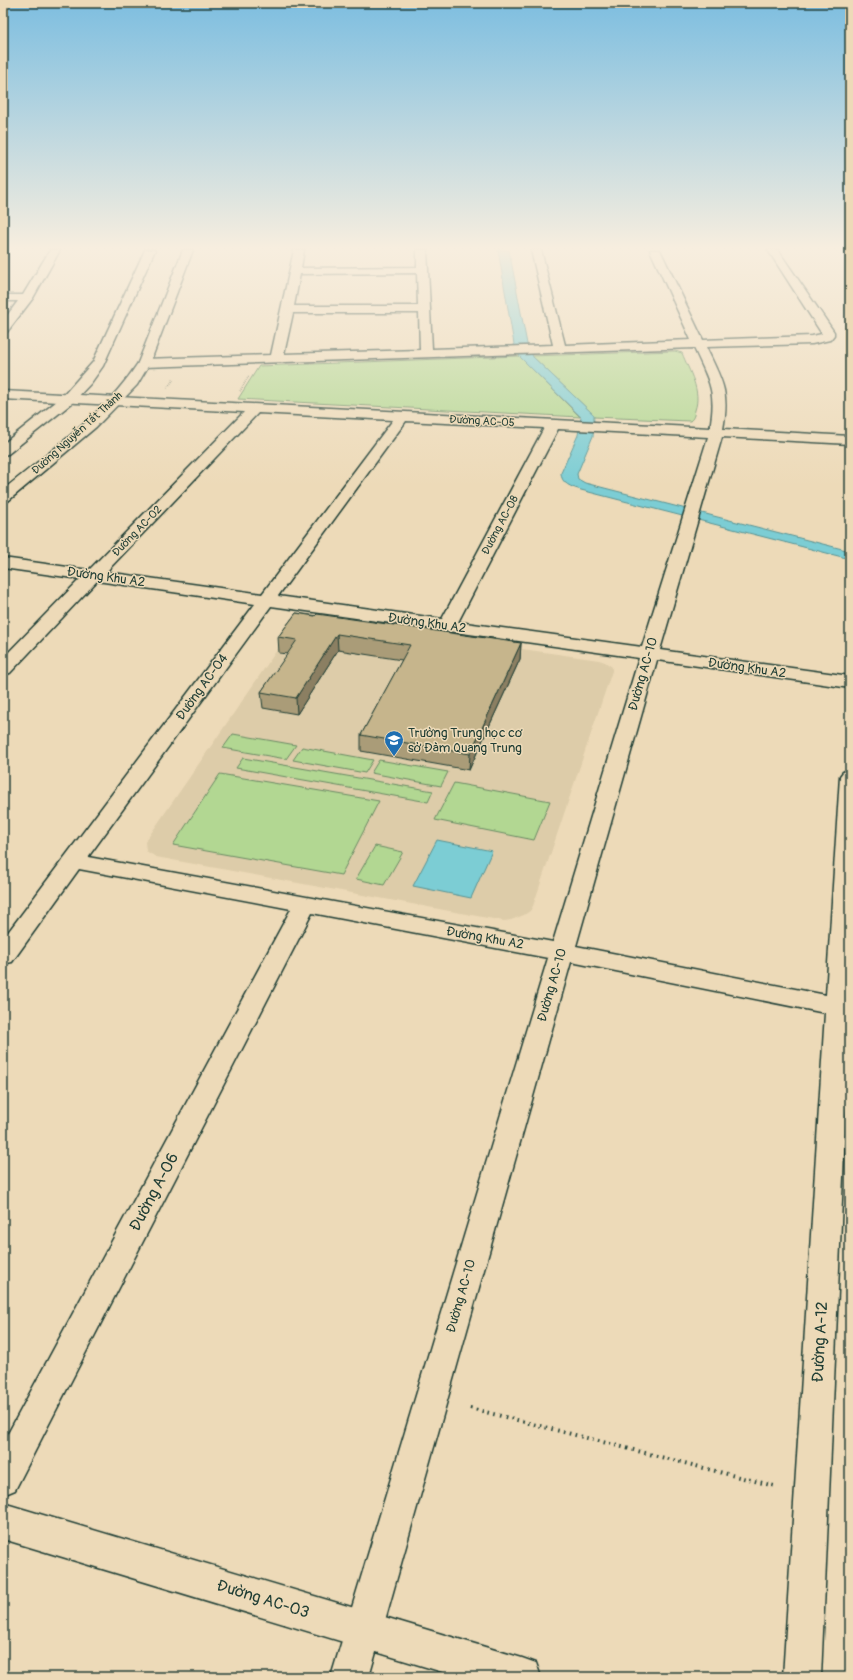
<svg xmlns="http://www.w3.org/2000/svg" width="853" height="1680" font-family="Pangolin,sans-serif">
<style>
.built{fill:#ddcca9}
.green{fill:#b2d792;stroke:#688a63}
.water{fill:#7ccdd4;stroke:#579394}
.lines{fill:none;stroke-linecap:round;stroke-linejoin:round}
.street-casing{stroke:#1f3d34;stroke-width:3}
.secondary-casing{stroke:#1f3d34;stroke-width:3}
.primary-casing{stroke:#1f3d34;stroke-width:3}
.path-far1{stroke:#1f3d34;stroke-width:1.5;stroke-dasharray:0.5 1.5;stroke-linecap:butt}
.path{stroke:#1f3d34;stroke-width:4;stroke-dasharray:1.5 4.5;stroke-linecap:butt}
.street{fill:#eddab8;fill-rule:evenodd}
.secondary{fill:#eddab8;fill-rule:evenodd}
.primary{fill:#eddab8;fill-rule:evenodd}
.wall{fill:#aa9c78;stroke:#1f3d34}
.shaded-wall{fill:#8b7f62;stroke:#1f3d34}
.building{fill:#c6b58c;stroke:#1f3d34}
.labels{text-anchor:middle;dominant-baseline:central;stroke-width:3;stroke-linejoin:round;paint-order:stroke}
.far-street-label{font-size:11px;fill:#1f3d34;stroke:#eddab8}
.street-label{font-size:13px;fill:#1f3d34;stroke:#eddab8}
.poi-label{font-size:13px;fill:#1f3d34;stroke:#eddab8;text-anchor:start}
.near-street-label{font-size:16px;fill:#1f3d34;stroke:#eddab8}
</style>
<rect width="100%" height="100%" fill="#eddab8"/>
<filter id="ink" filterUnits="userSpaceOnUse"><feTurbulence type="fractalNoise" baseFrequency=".025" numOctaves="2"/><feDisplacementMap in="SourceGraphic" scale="8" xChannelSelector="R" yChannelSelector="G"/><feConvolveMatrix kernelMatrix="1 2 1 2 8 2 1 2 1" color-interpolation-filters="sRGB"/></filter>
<g filter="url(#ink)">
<path class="built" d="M314 619 599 660 605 662 612 667V671L533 906 530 911 524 915 511 920 504 921 156 857 146 851 145 842 295 624Z"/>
<path class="green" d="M675 351 682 353C689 371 702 391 695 410 694 415 694 418 690 421L594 417V415L532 356Z
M519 356 580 417 238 399 259 366Z
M233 734 296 745 286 759 223 748Z
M302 747 373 760 365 773 293 760Z
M243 758 433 791 428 802 236 768Z
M379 760 448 772 441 786 371 773Z
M220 774 379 801 341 875 173 845Z
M454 783 550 801 534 840 435 820Z
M375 846 403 852 384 885 356 879Z"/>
<path class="water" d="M498 250H509L527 344 533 357 594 415 593 436 577 474 578 479 585 483 850 551V559L581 490C572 487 561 484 561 473L578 435 581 417 520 357 514 344Z
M437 840 492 851 471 898 413 886Z"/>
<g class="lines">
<g class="street-casing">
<path id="street" d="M50 250H60L33 298 7 332 3 333V321L18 301H3V295H23Z
M294 250H304L301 268 417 267V250H427L432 349 553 345 531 250H541L565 345 691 340 650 250H660L703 340 812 336 822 334 768 250H778L834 332V335L830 340 812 344 706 347C722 381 730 391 723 429L850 436V444L722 437 660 650 850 676V688L657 660 576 946 826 995 840 776 843 772 850 770V1018L821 1677H783L825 1013 571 962 369 1677H331L548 958 312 913 15 1490 3 1495V1443L291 909 79 869 12 962 3 964V939L255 604 97 581 10 673 3 675V658L80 579 3 568V558L89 570 244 412 3 399V391L710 428C717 391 709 381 694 348L144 367 140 366 138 363 140 360 144 359 271 355ZM417 273 418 306H294L300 274ZM293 313H419L420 350 284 354ZM258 413 393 420 262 594 106 572ZM406 421 544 428 442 619 278 596ZM558 429 708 437 642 647 458 622ZM271 606 639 658 553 942 88 857Z"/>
</g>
<g class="secondary-casing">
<path id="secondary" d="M3 1503 522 1658 536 1663 541 1677H459L3 1539Z"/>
</g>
<g class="primary-casing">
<path id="primary" d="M145 250H155L103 366 91 383 72 403 8 454 3 455V444L62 397 93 362Z
M183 250H193L150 363 137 385 96 427 8 501 3 503V490C49 452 105 414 138 363Z"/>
</g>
<path class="path-far1" d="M167 388 174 379
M240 391 249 376"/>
<path class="path" d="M470 1408 778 1487"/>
<use href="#street" class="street"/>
<use href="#secondary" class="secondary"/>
<use href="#primary" class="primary"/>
</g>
<path class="wall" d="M296 613 521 643 520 659 469 770 361 751V735L402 660 338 650 297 714 263 708 261 692 288 654 279 653 278 637Z"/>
<path class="shaded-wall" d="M337 634 338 650 297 714 296 698Z
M521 643 520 659 469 770 470 754Z"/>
<path class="building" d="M296 613 315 616 317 614 521 643 470 754 361 735 410 645 337 634 296 698 261 692 297 640 278 637Z"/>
</g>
<linearGradient id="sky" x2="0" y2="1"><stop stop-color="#7dbee0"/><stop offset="0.51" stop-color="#f7eedf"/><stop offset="1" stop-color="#f7eedf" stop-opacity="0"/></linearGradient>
<rect width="853" height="486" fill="url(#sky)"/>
<defs>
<g id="school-pin" transform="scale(1)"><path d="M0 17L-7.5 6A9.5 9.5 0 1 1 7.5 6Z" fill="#1f6fb2" stroke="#eddab8"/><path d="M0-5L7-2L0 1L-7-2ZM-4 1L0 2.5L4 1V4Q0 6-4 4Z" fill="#fff"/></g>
</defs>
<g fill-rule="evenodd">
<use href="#school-pin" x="394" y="740"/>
</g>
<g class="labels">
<g class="far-street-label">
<text transform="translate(482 421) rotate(3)">Đường AC-05</text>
<text transform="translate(77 433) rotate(-42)">Đường Nguyễn Tất Thành</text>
<text transform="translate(500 525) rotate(-62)">Đường AC-08</text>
<text transform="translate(137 531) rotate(-46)">Đường AC-02</text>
</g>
<g class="street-label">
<text transform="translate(106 577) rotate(8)">Đường Khu A2</text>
<text transform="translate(427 623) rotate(8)">Đường Khu A2</text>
<text transform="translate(747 668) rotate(8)">Đường Khu A2</text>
<text transform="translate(643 674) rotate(-74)">Đường AC-10</text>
<text transform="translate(202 687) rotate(-54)">Đường AC-04</text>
<text transform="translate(485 938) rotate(10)">Đường Khu A2</text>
<text transform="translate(552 985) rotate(-74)">Đường AC-10</text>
<text transform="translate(461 1296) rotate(-74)">Đường AC-10</text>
</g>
<g class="poi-label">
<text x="408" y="733">Trường Trung học cơ<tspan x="408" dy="15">sở Đàm Quang Trung</tspan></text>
</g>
<g class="near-street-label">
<text transform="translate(154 1192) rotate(-62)">Đường A-06</text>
<text transform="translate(820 1342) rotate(-87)">Đường A-12</text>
<text transform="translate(263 1599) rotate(17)">Đường AC-03</text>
</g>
</g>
<rect width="853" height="1680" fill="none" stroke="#eddab8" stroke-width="16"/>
<rect x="8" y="8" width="837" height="1664" fill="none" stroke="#1f3d34" stroke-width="1.5" filter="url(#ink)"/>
</svg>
